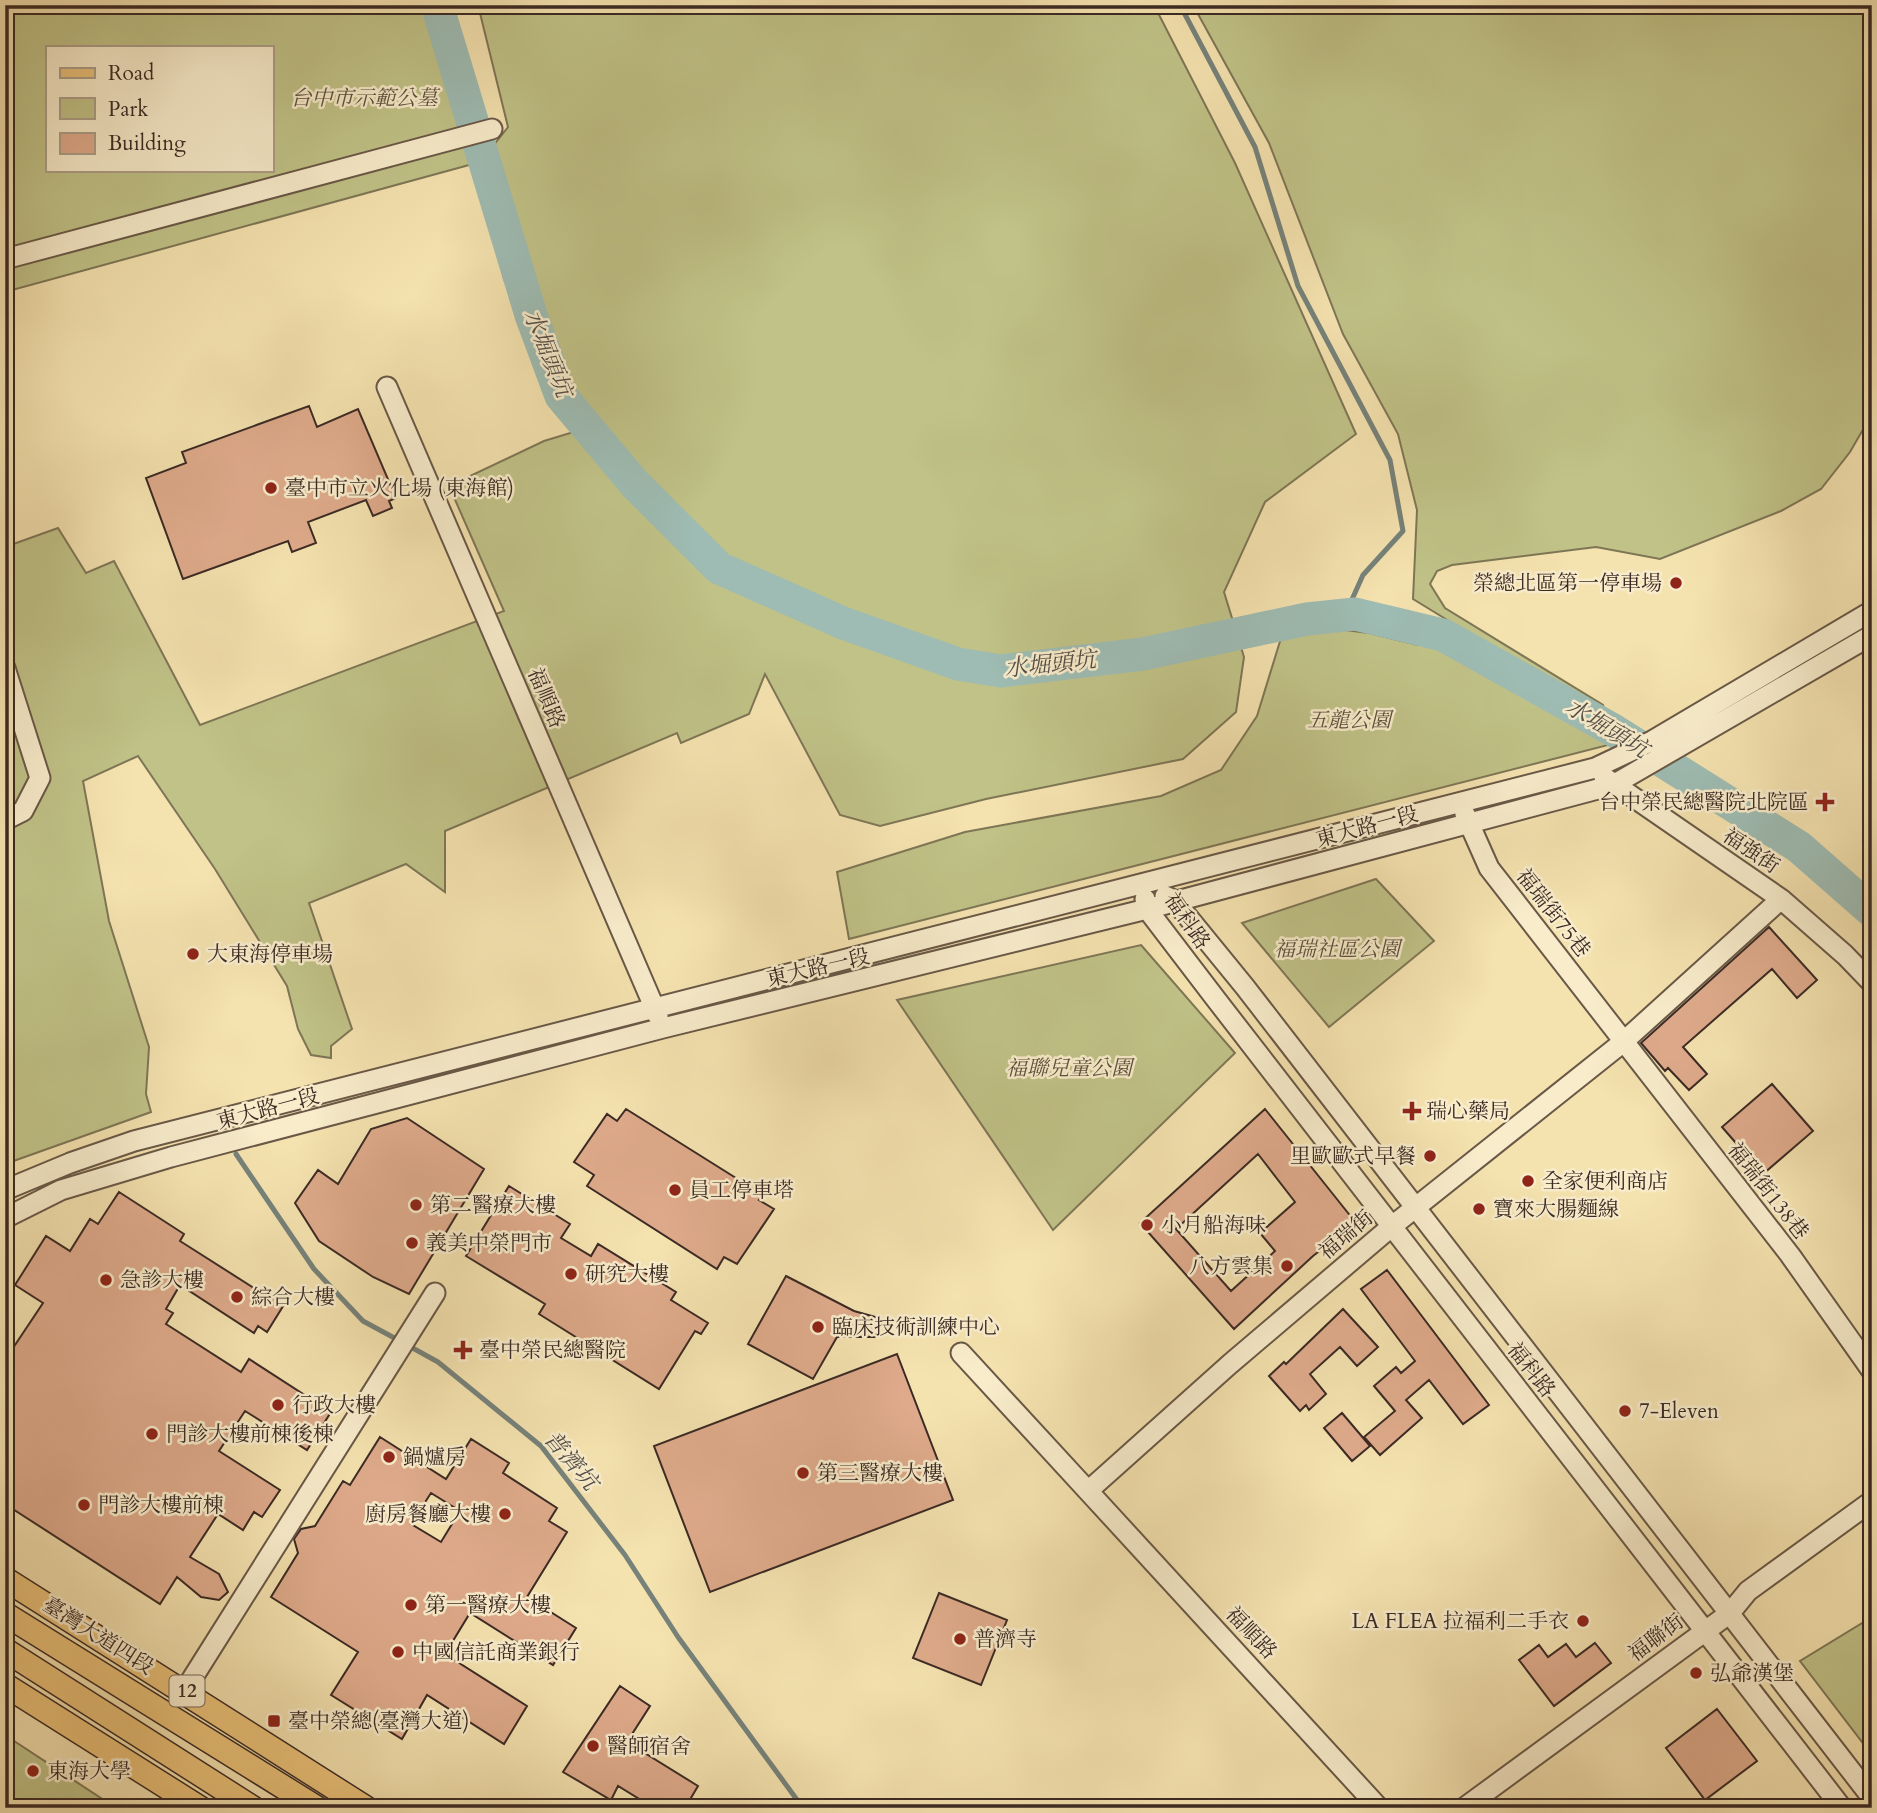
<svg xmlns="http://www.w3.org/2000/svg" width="1877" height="1813" font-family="Cardo,'Noto Serif TC',serif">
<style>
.green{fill:#c0c287;stroke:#7e7656;stroke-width:2;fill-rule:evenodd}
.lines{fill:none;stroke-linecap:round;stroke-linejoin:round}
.stream{stroke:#76827a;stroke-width:5}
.river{stroke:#9ebcb3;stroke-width:33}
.building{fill:#deaa8b;stroke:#3b2a24;stroke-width:2;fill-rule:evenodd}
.minor-casing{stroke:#695847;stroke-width:23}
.major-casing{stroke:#3b2a24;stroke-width:26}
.minor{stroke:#f8eccb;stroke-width:19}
.major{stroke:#eac178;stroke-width:23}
.poi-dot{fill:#8f2418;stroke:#f8eccb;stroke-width:2.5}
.labels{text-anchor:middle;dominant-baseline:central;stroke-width:5;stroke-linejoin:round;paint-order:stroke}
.shield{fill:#f8eccb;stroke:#746456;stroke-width:2}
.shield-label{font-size:19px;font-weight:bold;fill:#3b2a24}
.park-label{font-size:21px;font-style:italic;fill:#5c503d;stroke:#f8eccb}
.poi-label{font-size:21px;fill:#3b2a24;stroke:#f8eccb;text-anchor:start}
.street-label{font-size:21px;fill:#3b2a24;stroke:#f8eccb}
.water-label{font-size:23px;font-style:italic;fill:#544e48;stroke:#f8eccb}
</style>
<rect width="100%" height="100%" fill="#f4e2af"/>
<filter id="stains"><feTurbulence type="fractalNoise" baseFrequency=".00286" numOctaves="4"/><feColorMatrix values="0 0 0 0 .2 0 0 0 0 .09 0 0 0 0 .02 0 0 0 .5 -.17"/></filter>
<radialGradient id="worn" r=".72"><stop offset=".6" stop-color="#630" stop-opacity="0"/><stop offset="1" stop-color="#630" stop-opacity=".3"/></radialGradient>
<path class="green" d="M5 5H433L467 106 481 161 508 127 478 5H1154L1235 163 1356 434 1265 502 1224 592 1244 657 1236 712 1183 759 986 799 880 826 840 815 765 674 749 714 681 743 677 733 445 831V892L406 864 309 903 352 1029 331 1046V1058L311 1055 298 1029 287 986 215 869 138 756 83 781 109 921 149 1047 146 1094 151 1112 5 1164V547L58 528 86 573 114 561 200 725 504 611 449 486 544 441 577 431 550 387 504 279 480 162 5 292ZM47 47H271V170H47Z
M1193 5H1872V414L1850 452 1821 489 1781 511 1660 559 1596 547 1452 565 1437 571 1430 584 1445 608 1603 705 1606 717 1413 599 1417 510 1398 434 1343 334 1269 143Z
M1320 627 1369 633 1418 645 1435 643 1616 743 849 939 837 872 965 832 1161 796 1221 770 1257 716 1281 638Z
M1376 879 1434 941 1329 1027 1242 923Z
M1141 945 1235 1053 1053 1230 897 1000Z
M1872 1617V1755L1800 1661Z
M5 1735 116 1808H5Z"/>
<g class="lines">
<path class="stream" d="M1180 5 1255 147 1298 286 1390 460 1403 531 1363 575 1345 615
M236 1154 314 1269 363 1321 400 1341
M409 1346 438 1362 541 1446 625 1555 678 1637 803 1808"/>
<path class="river" d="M437 5 531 315 561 396 635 484 719 568 843 623 958 664 1001 671 1143 654 1307 619 1355 614 1443 635 1613 730 1799 847 1872 911"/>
</g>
<path class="building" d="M309 406 317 427 358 409 396 498 389 501 392 508 373 516 366 500 308 522 316 543 292 552 288 541 183 579 146 478 186 463 182 452Z
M1769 927 1817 980 1797 998 1772 969 1683 1047 1707 1074 1689 1090 1668 1068 1665 1071 1641 1043Z
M1772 1084 1813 1131 1763 1174 1722 1127Z
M626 1109 763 1195 759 1200 774 1209 737 1264 724 1257 717 1269 587 1186 594 1175 574 1162 607 1114 617 1121Z
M1265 1109 1356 1223 1313 1256 1234 1329 1140 1223ZM1258 1154 1295 1202 1260 1233 1275 1251 1231 1291 1176 1229Z
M407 1118 484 1169 409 1294 373 1277 319 1241 295 1203 318 1170 338 1184 371 1129Z
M509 1186 570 1224 561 1238 591 1256 598 1244 676 1292 671 1300 708 1323 701 1334 695 1331 659 1389 539 1314 545 1304 466 1256Z
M119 1192 184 1234 180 1241 257 1290 259 1287 285 1303 267 1332 258 1326 254 1333 180 1285 166 1309 173 1313 166 1324 241 1372 249 1359 331 1412 307 1450 245 1411 219 1451 280 1490 262 1517 254 1512 243 1530 218 1514 190 1557 219 1574 228 1592 219 1600 201 1597 177 1577 160 1604 5 1504V1378L12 1368 5 1365V1360L43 1303 15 1285 46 1236 70 1251 90 1219 98 1224Z
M1387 1270 1489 1405 1463 1424 1429 1380 1406 1400 1422 1418 1380 1455 1364 1437 1395 1411 1374 1386 1396 1367 1401 1373 1415 1361 1361 1289Z
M786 1276 854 1311 879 1318V1337H837L813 1379 748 1344Z
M1343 1309 1378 1347 1357 1366 1340 1347 1310 1374 1326 1394 1309 1410 1306 1405 1300 1411 1269 1376 1284 1362 1286 1364Z
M897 1354 953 1500 710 1592 654 1446Z
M1342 1413 1370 1446 1352 1461 1324 1428Z
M380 1437 446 1479 471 1439 509 1463 503 1473 557 1508 549 1521 567 1532 527 1597 576 1628 553 1665 470 1613 445 1654 527 1706 504 1744 427 1695 402 1739 331 1695 358 1652 271 1597 298 1553 294 1539 301 1529 315 1526 343 1481 350 1485ZM431 1493 460 1511 441 1542 411 1524Z
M939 1593 1007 1620 981 1685 913 1658Z
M1595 1643 1611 1663 1554 1706 1519 1660 1539 1645 1548 1657 1566 1644 1576 1657Z
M620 1686 650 1706 627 1742 698 1786 685 1808H654L618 1786 611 1800 563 1772Z
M1717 1709 1757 1761 1705 1800 1666 1748Z"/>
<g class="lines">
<g class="minor-casing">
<path id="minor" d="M5 259 492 129
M387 387 658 1016
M5 668 40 778 23 811 5 820
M1604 777 1781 899 1845 955 1872 983
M1465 814 1489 868 1790 1255 1872 1371
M1165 896 1174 900 1245 987 1872 1798
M1145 899 1147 909 1215 998 1842 1808
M5 1190 70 1163 134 1141 1595 768 1652 741 1872 611
M5 1218 61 1190 171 1157 663 1028 1147 909 1613 785 1872 635
M961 1353 1088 1491 1230 1364 1391 1227 1622 1043 1781 899
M1088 1491 1379 1808
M185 1690 435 1293
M1464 1808 1730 1613 1748 1591 1872 1501"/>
</g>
<g class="major-casing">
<path id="major" d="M5 1579 366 1808
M5 1614 317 1808
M5 1650 253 1808
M5 1685 200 1808"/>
</g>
<use href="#minor" class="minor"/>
<use href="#major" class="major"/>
</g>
<g class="poi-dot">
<circle cx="271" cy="488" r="7"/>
<circle cx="1676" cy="583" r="7"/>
<path d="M1821.5 791.5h7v7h7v7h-7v7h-7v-7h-7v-7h7z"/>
<circle cx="193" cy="954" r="7"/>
<path d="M1408.5 1100.5h7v7h7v7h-7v7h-7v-7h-7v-7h7z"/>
<circle cx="1430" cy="1156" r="7"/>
<circle cx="1528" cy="1181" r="7"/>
<circle cx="675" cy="1190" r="7"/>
<circle cx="416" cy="1205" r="7"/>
<circle cx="1479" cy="1209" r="7"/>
<circle cx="1147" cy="1225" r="7"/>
<circle cx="412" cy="1243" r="7"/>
<circle cx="1287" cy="1266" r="7"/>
<circle cx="571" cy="1274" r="7"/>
<circle cx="106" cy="1280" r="7"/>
<circle cx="237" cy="1297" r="7"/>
<circle cx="818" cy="1327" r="7"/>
<path d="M459.5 1339.5h7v7h7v7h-7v7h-7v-7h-7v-7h7z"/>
<circle cx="278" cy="1405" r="7"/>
<circle cx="1625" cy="1411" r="7"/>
<circle cx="152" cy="1434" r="7"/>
<circle cx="389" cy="1457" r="7"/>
<circle cx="803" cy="1473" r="7"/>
<circle cx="84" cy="1505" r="7"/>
<circle cx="505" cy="1514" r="7"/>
<circle cx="411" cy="1605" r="7"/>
<circle cx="1583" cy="1621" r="7"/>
<circle cx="960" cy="1639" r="7"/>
<circle cx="398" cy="1652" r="7"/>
<circle cx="1696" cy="1673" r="7"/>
<rect x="267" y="1714" width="14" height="14" rx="3.5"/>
<circle cx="593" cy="1746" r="7"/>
<circle cx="33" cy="1771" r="7"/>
</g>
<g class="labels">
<rect class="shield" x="169.5" y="1675.5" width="35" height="31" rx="5"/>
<g class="shield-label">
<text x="187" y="1691">12</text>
</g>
<g class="park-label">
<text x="364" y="98">台中市示範公墓</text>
<text x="1349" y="720">五龍公園</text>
<text x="1337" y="949">福瑞社區公園</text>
<text x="1069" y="1068">福聯兒童公園</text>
</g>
<g class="poi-label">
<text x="285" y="488">臺中市立火化場 (東海館)</text>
<text x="1662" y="583" text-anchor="end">榮總北區第一停車場</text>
<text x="1809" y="802" text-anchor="end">台中榮民總醫院北院區</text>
<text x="207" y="954">大東海停車場</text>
<text x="1426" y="1111">瑞心藥局</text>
<text x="1416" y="1156" text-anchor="end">里歐歐式早餐</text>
<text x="1542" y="1181">全家便利商店</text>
<text x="689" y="1190">員工停車塔</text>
<text x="430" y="1205">第二醫療大樓</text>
<text x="1493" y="1209">寶來大腸麵線</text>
<text x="1161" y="1225">小月船海味</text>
<text x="426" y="1243">義美中榮門市</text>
<text x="1273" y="1266" text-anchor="end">八方雲集</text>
<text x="585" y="1274">研究大樓</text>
<text x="120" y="1280">急診大樓</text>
<text x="251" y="1297">綜合大樓</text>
<text x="832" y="1327">臨床技術訓練中心</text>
<text x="479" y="1350">臺中榮民總醫院</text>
<text x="292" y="1405">行政大樓</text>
<text x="1639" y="1411">7-Eleven</text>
<text x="166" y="1434">門診大樓前棟後棟</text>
<text x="403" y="1457">鍋爐房</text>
<text x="817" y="1473">第三醫療大樓</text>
<text x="98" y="1505">門診大樓前棟</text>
<text x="491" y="1514" text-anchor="end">廚房餐廳大樓</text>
<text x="425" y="1605">第一醫療大樓</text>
<text x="1569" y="1621" text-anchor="end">LA FLEA 拉福利二手衣</text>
<text x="974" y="1639">普濟寺</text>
<text x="412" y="1652">中國信託商業銀行</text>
<text x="1710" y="1673">弘爺漢堡</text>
<text x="288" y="1721">臺中榮總(臺灣大道)</text>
<text x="607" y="1746">醫師宿舍</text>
<text x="47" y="1771">東海大學</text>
</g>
<g class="street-label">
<text transform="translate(546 698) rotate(67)">福順路</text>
<text transform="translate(1367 827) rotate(-15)">東大路一段</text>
<text transform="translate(1751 851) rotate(34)">福強街</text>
<text transform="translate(1553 913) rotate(52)">福瑞街75巷</text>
<text transform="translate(1187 921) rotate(56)">福科路</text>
<text transform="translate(818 968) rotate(-13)">東大路一段</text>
<text transform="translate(268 1109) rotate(-15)">東大路一段</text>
<text transform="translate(1768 1191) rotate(52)">福瑞街138巷</text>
<text transform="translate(1346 1235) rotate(-40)">福瑞街</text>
<text transform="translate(1531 1370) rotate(52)">福科路</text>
<text transform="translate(1251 1633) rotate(47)">福順路</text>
<text transform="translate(98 1636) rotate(32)">臺灣大道四段</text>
<text transform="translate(1656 1638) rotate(-37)">福聯街</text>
</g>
<g class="water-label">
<text transform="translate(548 353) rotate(68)">水堀頭坑</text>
<text transform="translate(1050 664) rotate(-6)">水堀頭坑</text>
<text transform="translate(1607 728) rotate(31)">水堀頭坑</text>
<text transform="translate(571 1460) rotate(50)">普濟坑</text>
</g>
</g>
<rect width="1877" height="1813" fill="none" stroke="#f4e2af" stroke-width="28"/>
<rect x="7" y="7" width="1863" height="1799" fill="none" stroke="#3b2a24" stroke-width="3.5"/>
<rect x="14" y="14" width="1849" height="1785" fill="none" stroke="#3b2a24" stroke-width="2"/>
<rect x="46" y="46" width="228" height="126" fill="#f8eccb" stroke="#ac9e88" stroke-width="2"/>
<rect x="60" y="68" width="35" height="10" fill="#eac178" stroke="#ac9e88" stroke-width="2"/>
<text x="108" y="80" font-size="21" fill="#3b2a24">Road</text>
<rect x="60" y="98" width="35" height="21" fill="#c0c287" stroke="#ac9e88" stroke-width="2"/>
<text x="108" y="116" font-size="21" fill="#3b2a24">Park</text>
<rect x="60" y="133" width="35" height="21" fill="#deaa8b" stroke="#ac9e88" stroke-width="2"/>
<text x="108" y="150" font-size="21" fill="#3b2a24">Building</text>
<rect width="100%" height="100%" filter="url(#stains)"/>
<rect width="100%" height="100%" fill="url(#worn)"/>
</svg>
